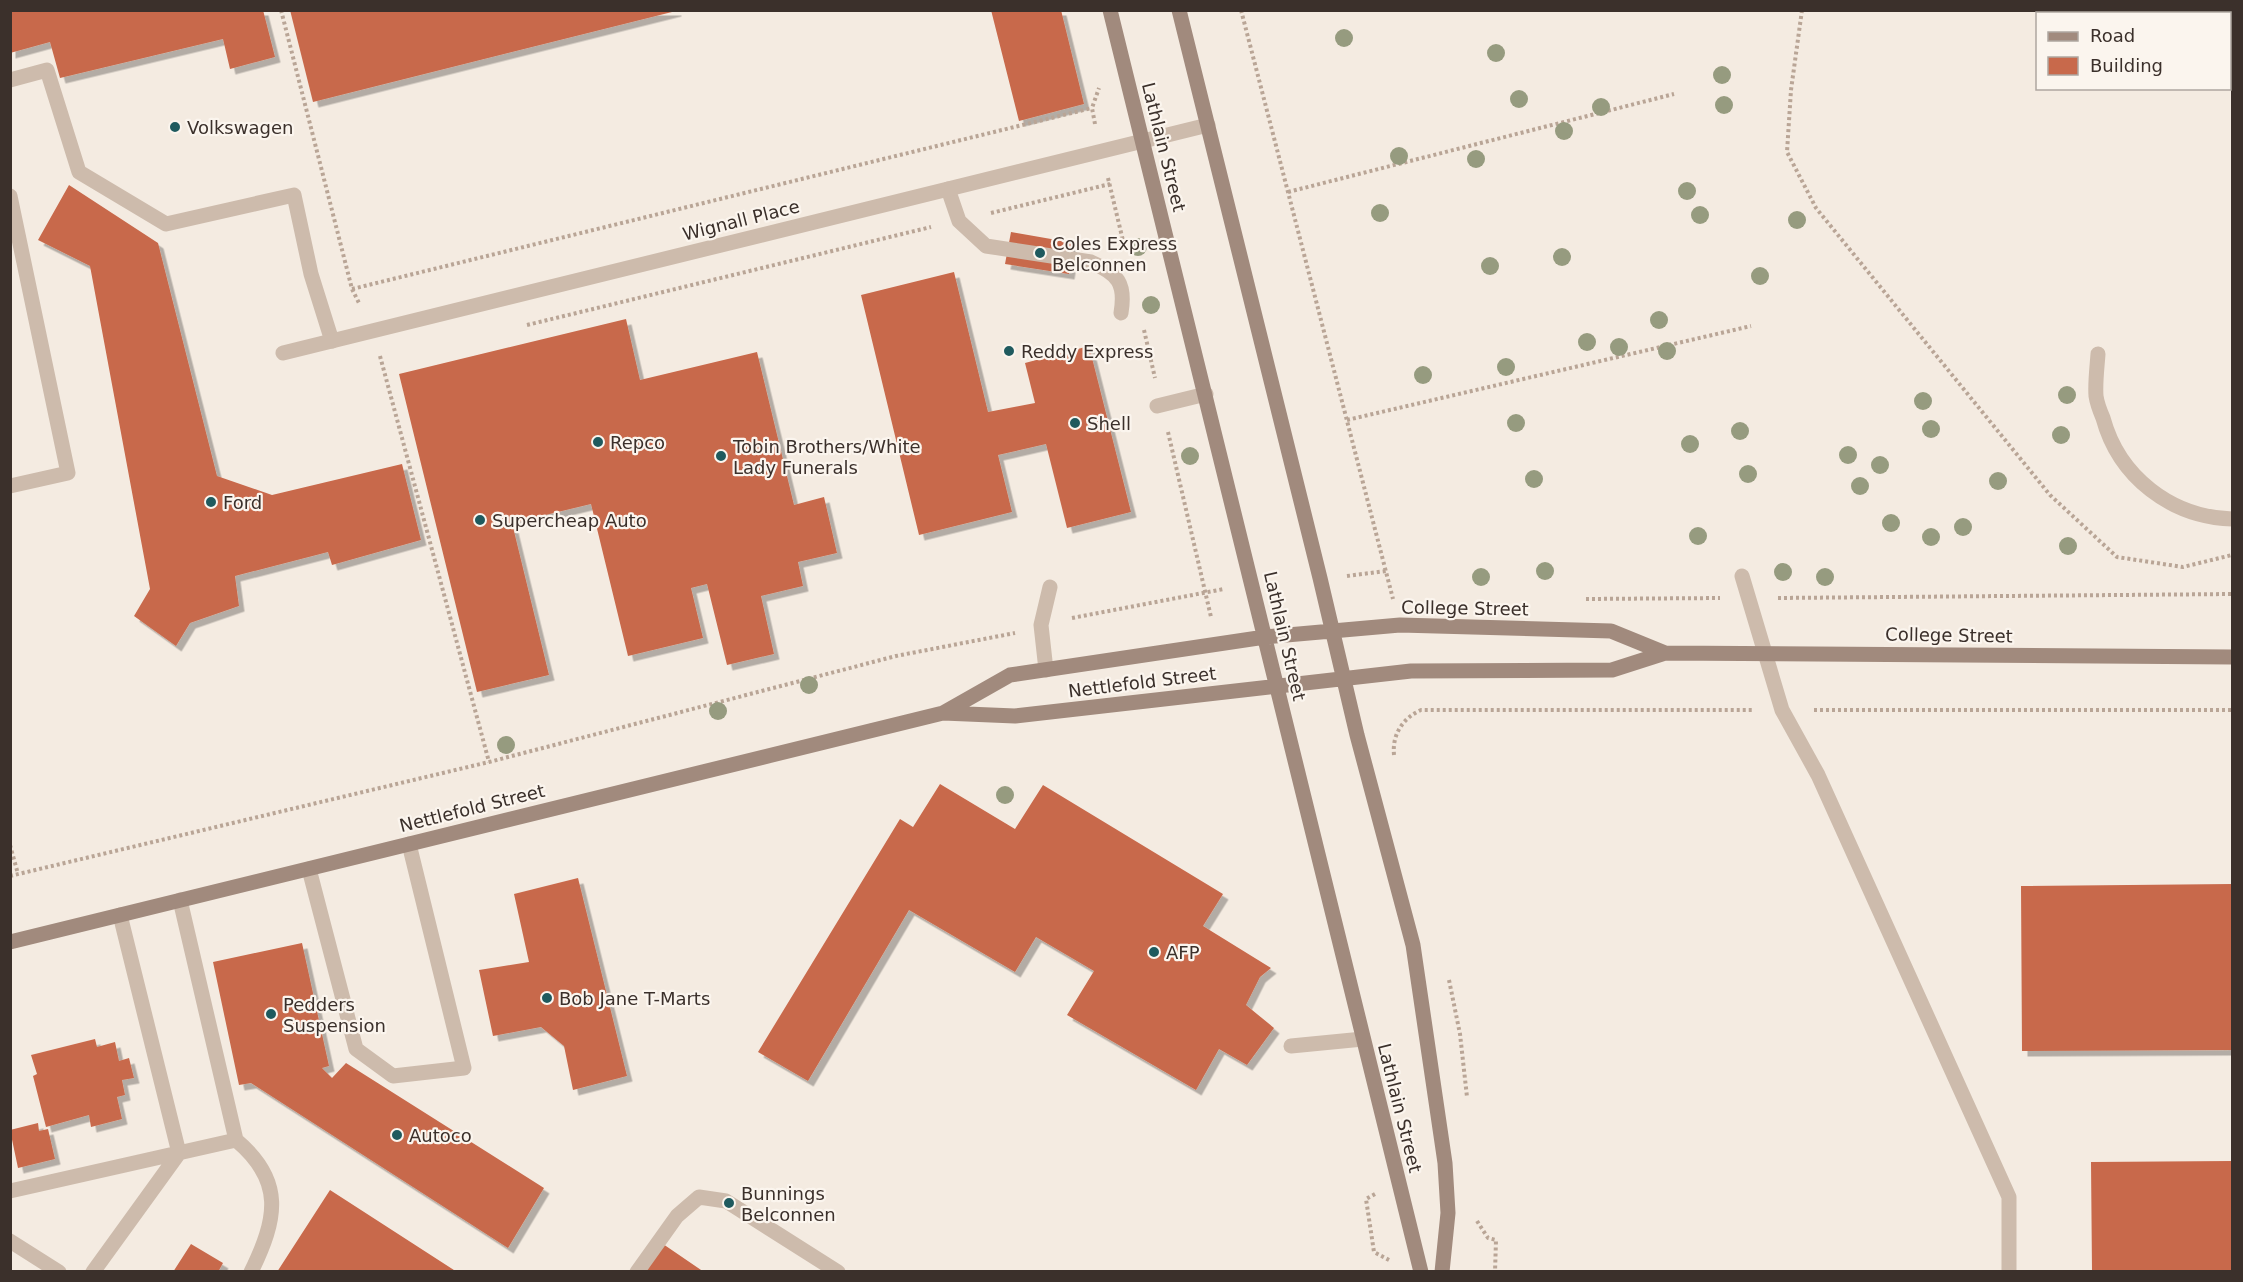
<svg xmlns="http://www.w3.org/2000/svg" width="2243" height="1282" font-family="'DejaVu Sans',sans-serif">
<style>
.building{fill:#c8694b;filter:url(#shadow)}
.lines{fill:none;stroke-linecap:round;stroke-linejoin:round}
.path{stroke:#b9a596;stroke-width:4;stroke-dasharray:3 3;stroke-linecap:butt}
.lane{stroke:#cdbbac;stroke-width:15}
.street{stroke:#cdbbac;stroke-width:15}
.secondary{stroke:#a18a7d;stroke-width:15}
.tree{fill:#969b7f}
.poi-dot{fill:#1f5a5e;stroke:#fbf5ee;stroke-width:2}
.labels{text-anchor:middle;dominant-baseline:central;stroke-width:4.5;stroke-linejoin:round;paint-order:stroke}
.poi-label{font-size:18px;fill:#3b302b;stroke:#fbf5ee;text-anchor:start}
.street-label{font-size:18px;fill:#3b302b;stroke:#fbf5ee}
</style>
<defs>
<filter id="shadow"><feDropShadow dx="5.5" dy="5.5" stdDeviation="0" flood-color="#0004"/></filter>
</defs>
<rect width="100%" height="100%" fill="#f4ebe1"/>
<path class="building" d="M10 10H263L275 57 230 69 223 39 60 78 50 42 10 53Z
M290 10H676V11L313 102Z
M991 10H1061L1084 104 1019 121Z
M69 185 158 243 217 476 272 495 402 464 421 540 332 565 328 552 235 576 239 606 190 623 176 646 134 616 150 589 90 266 38 240Z
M1011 232 1074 243 1069 274 1005 264Z
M954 272 988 412 1035 403 1025 363 1089 346 1131 512 1067 528 1046 444 998 455 1012 512 919 535 861 295Z
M626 319 640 380 757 352 794 505 824 497 837 553 798 562 803 586 761 596 774 654 727 665 707 584 691 588 703 638 628 656 591 504 512 523 549 675 477 692 399 374Z
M940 784 1015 829 1043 785 1223 894 1203 926 1271 968 1260 977 1246 1005 1274 1028 1247 1065 1219 1049 1196 1090 1067 1015 1094 971 1036 937 1015 972 909 910 808 1081 758 1052 900 819 913 827Z
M578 878 627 1076 573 1090 564 1046 541 1027 493 1036 479 970 529 962 514 894Z
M2232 884V1050L2022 1051 2021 886Z
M302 943 329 1066 322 1068 332 1078 346 1063 544 1188 508 1248 251 1083 239 1085 213 962Z
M95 1039 97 1047 115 1042 119 1061 129 1058 134 1078 122 1080 125 1095 117 1097 122 1119 91 1127 89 1115 46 1127 33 1076 37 1074 31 1055Z
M38 1123 39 1131 48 1129 55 1159 18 1168 10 1130Z
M2232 1161V1272H2092L2091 1162Z
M330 1190 457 1272H277Z
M191 1244 223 1263 218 1272H173Z
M663 1244 704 1272H645Z"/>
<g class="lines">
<path class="path" d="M281 10 352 289 360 305
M1241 10 1393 599
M1802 10 1791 90 1787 152 1816 208 2050 495 2117 557 2183 567 2232 555
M1095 124 1092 108 1099 88
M1108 178 1125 249
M1288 192 1674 94
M991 213 1110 184
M352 289 1092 108
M527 325 931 227
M1144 330 1155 378
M380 356 489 762
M1347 420 1751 326
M1168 432 1211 617
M1347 576 1386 571
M1778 598 2232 594
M1586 599 1720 598
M1072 618 1224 589
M1814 710H2232
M1394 755C1392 734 1403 718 1421 710H1752
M10 845 18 874
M10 876 489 762 896 656 1015 633
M1449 980 1460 1034 1467 1097
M1375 1194 1366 1199 1374 1252 1389 1260
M1477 1221 1488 1238 1496 1240 1495 1272"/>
<path class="lane" d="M10 80 47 70 79 172 166 224 294 195 311 274 332 341
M948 189 959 221 986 246 1091 262C1118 274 1126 283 1121 313
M10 196 68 473 10 486
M2098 354C2097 368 2095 383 2096 396 2097 403 2100 411 2103 418 2119 477 2171 517 2232 519
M1157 406 1206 394
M1742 576 1782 710 1818 775 2009 1197V1272
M1046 670 1041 625 1050 587
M309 869 356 1049 393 1076 464 1068 409 844
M180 900 236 1140
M1291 1046 1363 1039
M10 1191 236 1140C285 1181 277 1219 251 1272
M10 1241 59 1272
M93 1272 179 1153 120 915
M637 1272 677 1216 699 1197 726 1201 838 1272"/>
<path class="street" d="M283 353 1208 125"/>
<path class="secondary" d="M1110 10 1421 1272
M1179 10 1320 578 1357 735 1413 945 1445 1163 1448 1213 1442 1272
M943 713 1010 675 1265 637 1400 625 1611 631 1665 653
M10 942 943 713 1015 716 1411 671 1612 670 1665 653 2232 657"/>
</g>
<g class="tree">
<circle cx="1344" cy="38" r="9"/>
<circle cx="1496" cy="53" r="9"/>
<circle cx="1722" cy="75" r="9"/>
<circle cx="1519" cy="99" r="9"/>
<circle cx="1724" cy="105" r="9"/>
<circle cx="1601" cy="107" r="9"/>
<circle cx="1564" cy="131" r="9"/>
<circle cx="1399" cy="156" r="9"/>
<circle cx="1476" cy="159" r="9"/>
<circle cx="1687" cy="191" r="9"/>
<circle cx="1380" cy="213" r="9"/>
<circle cx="1700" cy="215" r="9"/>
<circle cx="1797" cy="220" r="9"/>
<circle cx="1138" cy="247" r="9"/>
<circle cx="1562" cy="257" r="9"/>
<circle cx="1490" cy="266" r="9"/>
<circle cx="1760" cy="276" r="9"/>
<circle cx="1151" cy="305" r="9"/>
<circle cx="1659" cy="320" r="9"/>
<circle cx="1587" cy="342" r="9"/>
<circle cx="1619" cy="347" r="9"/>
<circle cx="1667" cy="351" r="9"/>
<circle cx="1506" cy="367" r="9"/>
<circle cx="1423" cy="375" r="9"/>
<circle cx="2067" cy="395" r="9"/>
<circle cx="1923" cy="401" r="9"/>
<circle cx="1516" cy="423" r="9"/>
<circle cx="1931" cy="429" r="9"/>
<circle cx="1740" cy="431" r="9"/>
<circle cx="2061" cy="435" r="9"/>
<circle cx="1690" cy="444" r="9"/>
<circle cx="1848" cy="455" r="9"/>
<circle cx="1190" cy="456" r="9"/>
<circle cx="1880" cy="465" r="9"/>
<circle cx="1748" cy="474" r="9"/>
<circle cx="1534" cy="479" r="9"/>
<circle cx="1998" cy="481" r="9"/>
<circle cx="1860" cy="486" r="9"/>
<circle cx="1891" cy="523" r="9"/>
<circle cx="1963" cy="527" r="9"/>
<circle cx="1698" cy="536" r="9"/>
<circle cx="1931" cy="537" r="9"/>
<circle cx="2068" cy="546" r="9"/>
<circle cx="1545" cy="571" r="9"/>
<circle cx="1783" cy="572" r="9"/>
<circle cx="1481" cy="577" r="9"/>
<circle cx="1825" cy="577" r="9"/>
<circle cx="809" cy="685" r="9"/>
<circle cx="718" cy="711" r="9"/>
<circle cx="506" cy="745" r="9"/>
<circle cx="1005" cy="795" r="9"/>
</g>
<g class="poi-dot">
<circle cx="175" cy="127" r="6"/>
<circle cx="1040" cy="253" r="6"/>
<circle cx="1009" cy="351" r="6"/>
<circle cx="1075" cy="423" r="6"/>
<circle cx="598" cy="442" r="6"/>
<circle cx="721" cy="456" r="6"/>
<circle cx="211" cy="502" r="6"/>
<circle cx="480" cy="520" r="6"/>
<circle cx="1154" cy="952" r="6"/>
<circle cx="547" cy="998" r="6"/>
<circle cx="271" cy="1014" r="6"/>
<circle cx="397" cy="1135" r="6"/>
<circle cx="729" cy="1203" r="6"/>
</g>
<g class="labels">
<g class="poi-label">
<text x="187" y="127">Volkswagen</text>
<text x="1052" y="243">Coles Express<tspan x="1052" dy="21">Belconnen</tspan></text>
<text x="1021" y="351">Reddy Express</text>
<text x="1087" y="423">Shell</text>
<text x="610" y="442">Repco</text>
<text x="733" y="446">Tobin Brothers/White<tspan x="733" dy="21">Lady Funerals</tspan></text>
<text x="223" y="502">Ford</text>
<text x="492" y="520">Supercheap Auto</text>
<text x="1166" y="952">AFP</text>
<text x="559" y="998">Bob Jane T-Marts</text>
<text x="283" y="1004">Pedders<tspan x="283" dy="21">Suspension</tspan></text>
<text x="409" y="1135">Autoco</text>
<text x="741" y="1193">Bunnings<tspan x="741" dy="21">Belconnen</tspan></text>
</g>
<g class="street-label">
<text transform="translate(1164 147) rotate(76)">Lathlain Street</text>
<text transform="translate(741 220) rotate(-14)">Wignall Place</text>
<text transform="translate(1465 608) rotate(1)">College Street</text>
<text transform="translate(1949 635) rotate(1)">College Street</text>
<text transform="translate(1285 636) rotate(77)">Lathlain Street</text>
<text transform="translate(1142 682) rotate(-7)">Nettlefold Street</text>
<text transform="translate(472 808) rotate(-14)">Nettlefold Street</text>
<text transform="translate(1400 1108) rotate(76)">Lathlain Street</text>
</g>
</g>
<rect width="2243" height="1282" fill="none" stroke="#3b302b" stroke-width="24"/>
<rect x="2036" y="12" width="195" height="78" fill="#fbf5ee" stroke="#aea6a0" stroke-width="1.5"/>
<rect x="2048" y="32" width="30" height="9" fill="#a18a7d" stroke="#aea6a0" stroke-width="1.5"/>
<text x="2090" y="42" font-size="18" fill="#3b302b">Road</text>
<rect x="2048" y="57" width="30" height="18" fill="#c8694b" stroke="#aea6a0" stroke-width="1.5"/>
<text x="2090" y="72" font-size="18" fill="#3b302b">Building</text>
</svg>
